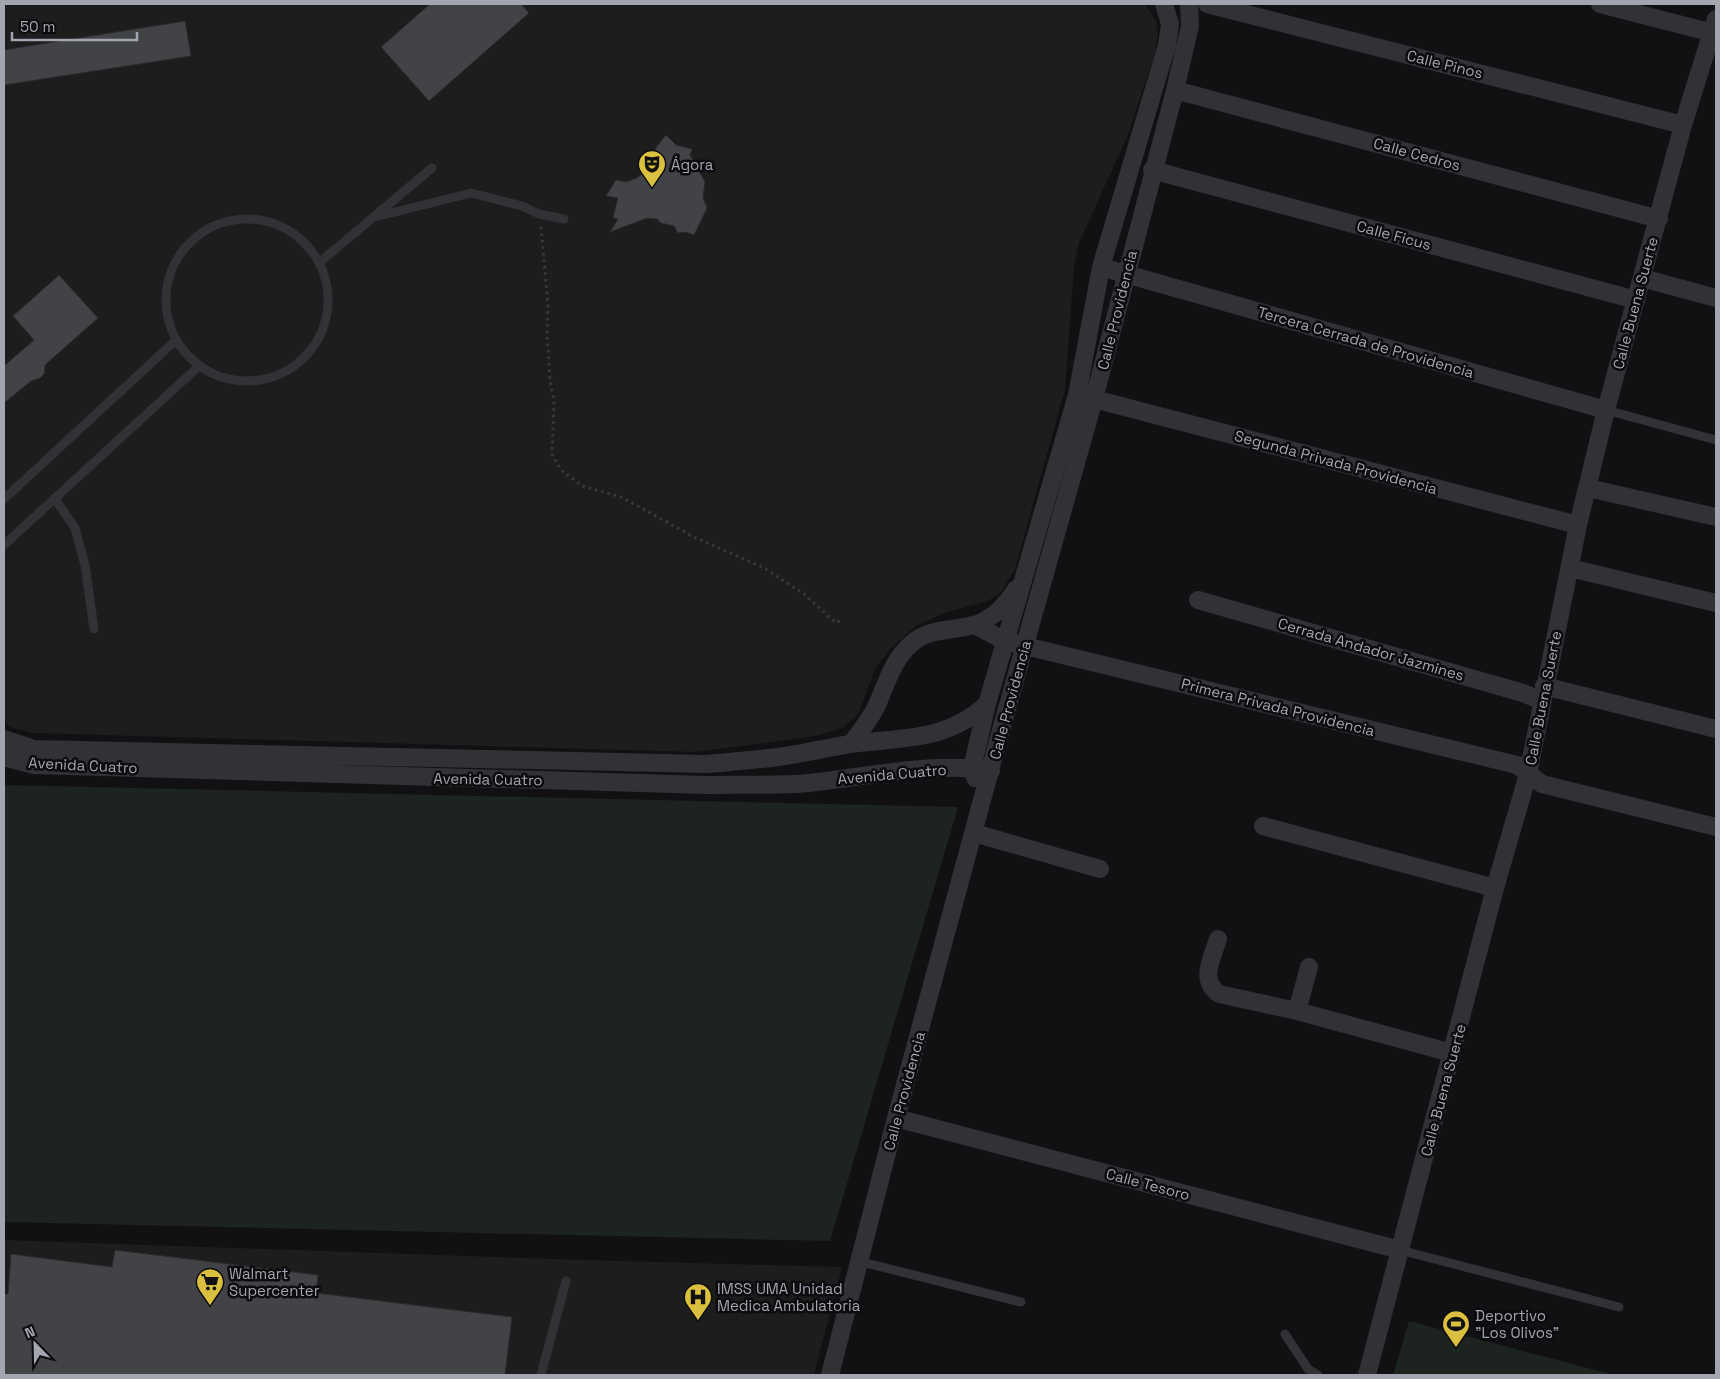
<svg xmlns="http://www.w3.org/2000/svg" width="1720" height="1379" font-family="'Space Grotesk',sans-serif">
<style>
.built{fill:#1d1d1e}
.green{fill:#1d241f}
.building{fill:#424347;stroke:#2b2b2d}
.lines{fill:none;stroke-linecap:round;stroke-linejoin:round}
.path{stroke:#38393d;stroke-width:3;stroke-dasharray:2.5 4;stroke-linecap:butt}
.service{stroke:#323236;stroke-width:9}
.minor{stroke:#323236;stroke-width:18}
.labels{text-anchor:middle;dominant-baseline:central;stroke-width:5;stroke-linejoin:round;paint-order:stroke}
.street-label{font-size:15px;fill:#a3a5b1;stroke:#0c0b0d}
.poi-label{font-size:15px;fill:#a3a5b1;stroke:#0c0b0d;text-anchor:start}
</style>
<rect width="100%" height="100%" fill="#111012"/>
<path class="built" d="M4 4H1145L1156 21 1158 35 1155 53 1127 137 1079 243 1074 266 1065 390 1015 569 1002 591 988 601 944 613 916 626 891 648 875 669 858 714 843 728 816 736 695 752 32 733 13 728 4 722Z
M4 1240 584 1260 842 1267 814 1375H4Z"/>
<path class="green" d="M4 785 958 807 830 1241 4 1222Z
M1409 1321 1614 1375H1393Z"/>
<path class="building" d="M430 4H521L529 13 429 101 381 47Z
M185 21 191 56 4 85V50Z
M666 135 676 145 692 149 690 155 705 182 703 198 707 208 694 235 686 232 678 233 674 226 661 223 657 219 647 218 610 232 618 219 613 218 618 198 606 196 616 180 626 182 637 178 643 173 657 146Z
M59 275 98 318 45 365 44 374 40 378 31 381 4 403V366L34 340 13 316Z
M115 1250 318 1275 316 1293 512 1317 505 1375H4V1294H8L11 1254 112 1267Z"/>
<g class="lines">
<path class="path" d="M541 227 548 305 547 336 550 380 554 401 552 454 560 469 582 486 621 497 694 537 764 568 804 594 836 623 840 620"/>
<path class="service" d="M375 217 471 193 522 206 539 214 564 219
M166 300a81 81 0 1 1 162 0a81 81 0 1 1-162 0Z
M320 262 432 168
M1606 410 1716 440
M4 499 175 341
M55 499 75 528 85 565 94 629
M4 545 199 366
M1400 1250 1619 1307
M858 1261 1021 1302
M1285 1334 1308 1369 1318 1375
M541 1375 566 1281"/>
<path class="minor" d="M1207 4 1683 125
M1600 4 1713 33
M1175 90 1659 219
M1152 170 1636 300
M1101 267 1606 410
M1642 278 1716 298
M1094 399 1578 525
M1588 488 1716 517
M1570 568 1716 603
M1198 600 1523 693 1542 701
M975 625 1005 641 1517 765 1542 784 1716 827
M1544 686 1716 729
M4 739 34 749 706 764C730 762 754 760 778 757 802 754 826 748 850 744 902 737 946 742 987 704
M851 744C859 733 868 722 875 709 886 687 891 661 912 643 930 628 952 631 973 625 991 621 1007 604 1016 589
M4 757 34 765 706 785C740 784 775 786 809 783 868 777 932 761 991 771
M975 778 972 768 987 704 1077 395 1101 267 1167 45 1170 24 1164 4
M1263 826 1495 888
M974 833 1100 869
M1218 939C1212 959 1199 980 1219 994L1297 1011 1452 1053
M1297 1011 1309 967
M896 1118 1400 1250
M830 1375 896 1118 999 737 1094 399 1175 90 1190 26 1189 4
M1367 1375 1495 888 1528 774 1578 525 1606 410 1683 125 1716 19"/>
</g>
<defs>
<g id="theatre-pin" transform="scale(1.4375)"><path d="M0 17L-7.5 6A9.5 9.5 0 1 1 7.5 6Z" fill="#dbc03f" stroke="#0c0b0d"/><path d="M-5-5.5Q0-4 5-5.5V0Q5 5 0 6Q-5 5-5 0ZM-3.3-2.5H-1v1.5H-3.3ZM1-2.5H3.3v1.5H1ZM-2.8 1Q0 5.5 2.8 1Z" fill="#111"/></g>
<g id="supermarket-pin" transform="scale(1.4375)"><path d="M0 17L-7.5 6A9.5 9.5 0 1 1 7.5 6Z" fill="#dbc03f" stroke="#0c0b0d"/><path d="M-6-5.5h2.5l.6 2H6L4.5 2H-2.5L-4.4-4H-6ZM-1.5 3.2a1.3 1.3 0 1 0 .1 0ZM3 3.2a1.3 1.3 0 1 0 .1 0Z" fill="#111"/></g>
<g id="hospital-pin" transform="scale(1.4375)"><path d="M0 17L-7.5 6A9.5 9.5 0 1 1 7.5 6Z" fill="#dbc03f" stroke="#0c0b0d"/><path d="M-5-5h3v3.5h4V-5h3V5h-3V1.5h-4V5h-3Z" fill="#111"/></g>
<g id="stadium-pin" transform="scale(1.4375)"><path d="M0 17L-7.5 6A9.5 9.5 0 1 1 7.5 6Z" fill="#dbc03f" stroke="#0c0b0d"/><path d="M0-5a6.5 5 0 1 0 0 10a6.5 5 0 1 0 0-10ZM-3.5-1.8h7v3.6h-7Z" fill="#111"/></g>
</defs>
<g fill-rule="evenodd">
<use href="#theatre-pin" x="652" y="164"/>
<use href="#supermarket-pin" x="210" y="1282"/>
<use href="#hospital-pin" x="698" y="1297"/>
<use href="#stadium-pin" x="1456" y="1324"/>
</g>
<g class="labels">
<g class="street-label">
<text transform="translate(1445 64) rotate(14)">Calle Pinos</text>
<text transform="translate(1417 154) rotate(15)">Calle Cedros</text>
<text transform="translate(1394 235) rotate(15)">Calle Ficus</text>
<text transform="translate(1635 303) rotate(-75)">Calle Buena Suerte</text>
<text transform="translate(1117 310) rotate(-76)">Calle Providencia</text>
<text transform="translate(1366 342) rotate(16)">Tercera Cerrada de Providencia</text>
<text transform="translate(1336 462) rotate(15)">Segunda Privada Providencia</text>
<text transform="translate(1371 649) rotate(16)">Cerrada Andador Jazmines</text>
<text transform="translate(1543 698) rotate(-79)">Calle Buena Suerte</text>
<text transform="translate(1010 700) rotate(-75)">Calle Providencia</text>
<text transform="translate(1278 707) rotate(14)">Primera Privada Providencia</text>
<text transform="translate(83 765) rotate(3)">Avenida Cuatro</text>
<text transform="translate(892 774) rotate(-5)">Avenida Cuatro</text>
<text transform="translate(488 779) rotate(1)">Avenida Cuatro</text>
<text transform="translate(1443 1090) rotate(-75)">Calle Buena Suerte</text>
<text transform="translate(904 1091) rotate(-75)">Calle Providencia</text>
<text transform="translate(1148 1184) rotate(15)">Calle Tesoro</text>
</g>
<g class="poi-label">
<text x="671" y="164">Ágora</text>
<text x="229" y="1273">Walmart<tspan x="229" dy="17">Supercenter</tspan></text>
<text x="717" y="1288">IMSS UMA Unidad<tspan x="717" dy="17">Medica Ambulatoria</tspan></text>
<text x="1475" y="1315">Deportivo<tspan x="1475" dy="17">"Los Olivos"</tspan></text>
</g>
</g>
<rect width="1720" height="1379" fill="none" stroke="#a3a5b1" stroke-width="10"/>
<g transform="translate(35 1344) rotate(337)" stroke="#0c0b0d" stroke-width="4" paint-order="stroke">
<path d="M0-4L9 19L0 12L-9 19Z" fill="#a3a5b1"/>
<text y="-8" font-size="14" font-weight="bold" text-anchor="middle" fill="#a3a5b1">N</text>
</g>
<path d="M12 32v8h125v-8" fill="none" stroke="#a3a5b1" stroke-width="2.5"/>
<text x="20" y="32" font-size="15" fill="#a3a5b1" stroke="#0c0b0d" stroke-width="4" paint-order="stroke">50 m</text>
</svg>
